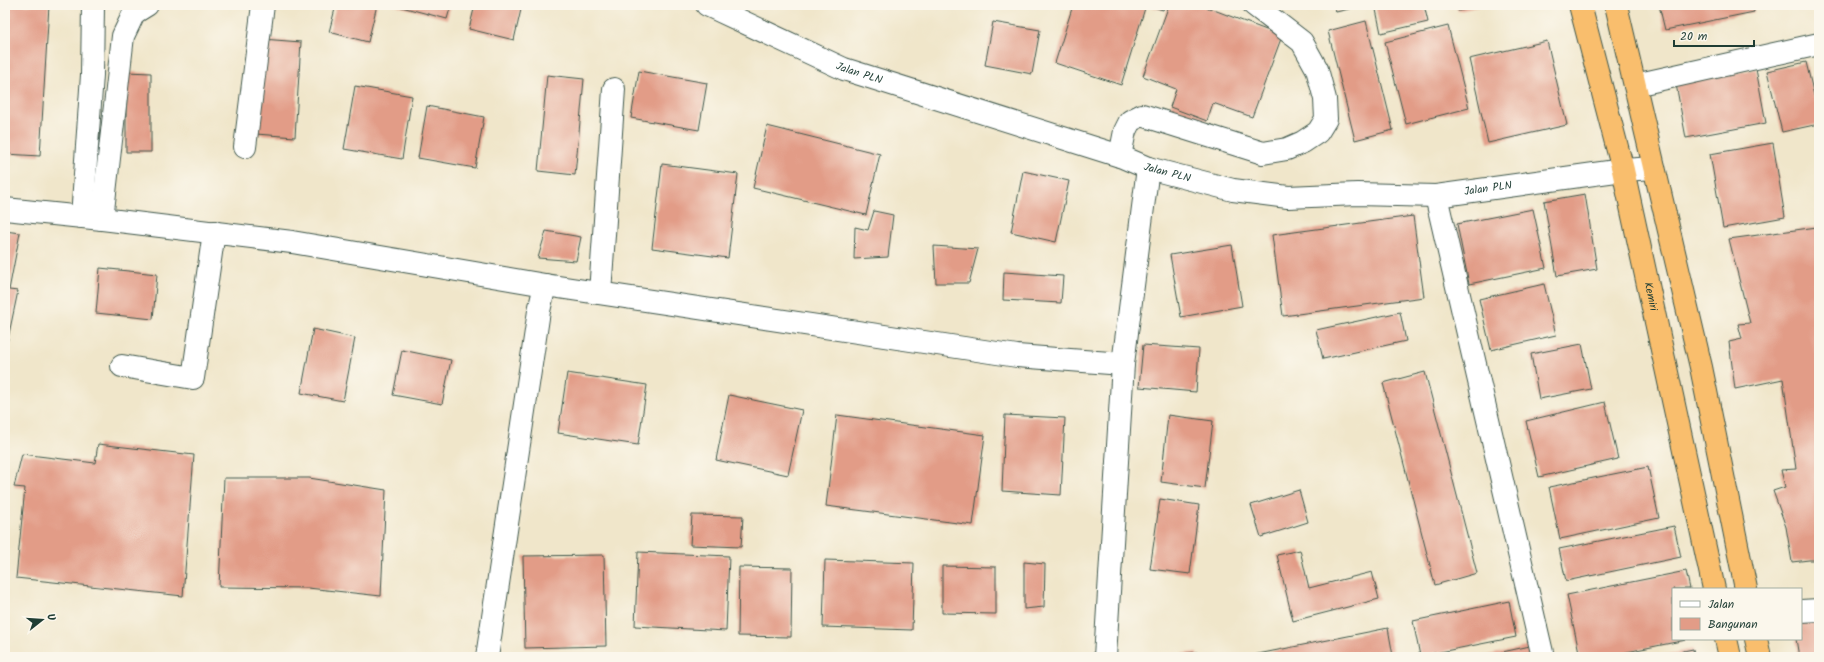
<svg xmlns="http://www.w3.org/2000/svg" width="1824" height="662" font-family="Kalam,sans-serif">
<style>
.building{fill:#e29c87}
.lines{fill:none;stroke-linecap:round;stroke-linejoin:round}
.minor-casing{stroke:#3e564a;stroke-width:24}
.highway-casing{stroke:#3e564a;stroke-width:24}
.minor{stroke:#fff;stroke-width:22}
.highway{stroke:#f9be6d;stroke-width:22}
.labels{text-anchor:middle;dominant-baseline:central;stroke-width:4;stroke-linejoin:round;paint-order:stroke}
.street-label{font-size:11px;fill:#1f3d34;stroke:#fbf7ec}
</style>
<rect width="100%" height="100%" fill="#fbf7ec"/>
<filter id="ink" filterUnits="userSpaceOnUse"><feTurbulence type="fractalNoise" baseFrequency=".025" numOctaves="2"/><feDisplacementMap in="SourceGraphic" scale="8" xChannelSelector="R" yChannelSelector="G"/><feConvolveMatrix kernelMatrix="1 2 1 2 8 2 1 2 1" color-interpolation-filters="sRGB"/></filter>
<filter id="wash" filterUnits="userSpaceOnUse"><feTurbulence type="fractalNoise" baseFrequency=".012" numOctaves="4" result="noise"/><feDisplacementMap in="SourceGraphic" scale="16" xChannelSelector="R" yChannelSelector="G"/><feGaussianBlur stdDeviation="0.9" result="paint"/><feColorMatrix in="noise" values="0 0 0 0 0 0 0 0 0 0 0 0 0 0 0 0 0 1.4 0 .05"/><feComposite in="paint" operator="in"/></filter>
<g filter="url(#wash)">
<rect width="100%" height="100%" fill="#f0e6ca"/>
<g id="blocks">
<path class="building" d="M5 5H49L40 156 5 154Z
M336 5H377L368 42 329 32Z
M394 5H451L447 19Z
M475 5H522L514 40 469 29Z
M1073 5H1146L1121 85 1055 63Z
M1147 5H1165L1163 10Z
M1169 5H1201L1282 36 1252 117 1213 103 1207 121 1170 107 1176 89 1143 76Z
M1334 5H1362V6L1336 12Z
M1375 5H1424L1428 22 1381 33Z
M1456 5H1481V6L1458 11Z
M1659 5H1753L1754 12 1665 30Z
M1366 21 1393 130 1355 140 1328 31Z
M993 22 1040 30 1032 74 985 65Z
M1448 26 1469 108 1406 124 1385 42Z
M262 39 301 42 295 137 256 134Z
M1547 41 1567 125 1488 143 1469 59Z
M1806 62 1819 116V124L1782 132 1767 71Z
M1756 69 1766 123 1686 138 1676 84Z
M639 71 707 83 699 130 631 118Z
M126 72 151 73V152H126Z
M547 75 584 79 575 175 538 171Z
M355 86 412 96 402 159 344 149Z
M427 106 484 117 475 168 418 158Z
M767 126 880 154 866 215 753 188Z
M1773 143 1785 217 1723 228 1710 154Z
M662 164 738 174 728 258 652 248Z
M1023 171 1069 181 1056 242 1011 232Z
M1585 194 1597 269 1557 276 1544 201Z
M1533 209 1546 268 1469 284 1457 224Z
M874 211 893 215 888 257 854 259 855 227 868 230Z
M1413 216 1424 297 1283 316 1272 235Z
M1817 227 1819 237V560H1809L1792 562 1786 527 1773 491 1785 487 1781 470 1796 469 1783 379 1735 389 1729 342 1742 339 1738 324 1750 323 1729 239Z
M5 231 20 233 9 290 18 291 6 348Z
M546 231 581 237 576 261 538 258Z
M1232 245 1242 306 1181 317 1170 255Z
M934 246 978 249 969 283H936Z
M100 268 157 274 153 319 96 313Z
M1004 272 1063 276 1061 303 1003 300Z
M1544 284 1556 335 1491 350 1479 299Z
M1400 312 1406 341 1323 359 1316 330Z
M313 329 355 338 343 401 301 393Z
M1582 344 1591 389 1539 399 1531 354Z
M1143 345 1199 349 1196 392 1139 387Z
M402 350 451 360 442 404 393 395Z
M1425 372 1477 573 1435 585 1383 383Z
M567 373 647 385 638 445 558 433Z
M729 395 802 410 788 475 716 460Z
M1605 402 1618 459 1539 477 1526 421Z
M837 415 985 435 973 525 826 506Z
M1005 415 1065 418 1061 495 1002 491Z
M1168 415 1213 421 1205 488 1161 482Z
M98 444 194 455 183 596 16 578 25 488 14 487 22 454 95 463Z
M1648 467 1659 518 1560 539 1549 487Z
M224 478H309L386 490 381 596 308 588 219 587Z
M1299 490 1308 522 1261 537 1251 505Z
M1160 499 1199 505 1190 574 1150 569Z
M692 515 743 516 741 547 690 545Z
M1674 526 1681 557 1566 581 1559 549Z
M1300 550 1309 588 1372 572 1379 599 1293 621 1277 555Z
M638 552 729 556 726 631 635 626Z
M604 555 606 646 525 648 523 556Z
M825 560 914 563 912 630 823 627Z
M1024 562 1045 564 1044 607 1024 609Z
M942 566 996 567V614L942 613Z
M739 567 792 568 791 637 738 636Z
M1686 571 1690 589H1673V639L1686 640 1602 657H1580L1567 595Z
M1509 601 1516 637 1420 656 1413 621Z
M1819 619V657H1799L1796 639H1801V621Z
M1388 628 1393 656 1249 657 1248 656Z
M1530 646 1533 657H1484V656Z
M1693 649 1694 657H1659V656Z
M1197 652V657H1165V656Z"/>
</g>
</g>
<g filter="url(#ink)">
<use href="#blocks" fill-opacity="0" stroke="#3e564a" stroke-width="1"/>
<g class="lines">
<g class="minor-casing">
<g id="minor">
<path id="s1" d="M707 5 844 69 1120 156 1148 168 1233 190 1288 197 1357 194 1436 196 1623 170 1654 168"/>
<path d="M1635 85 1819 44"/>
<path d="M245 147 263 5"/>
<path d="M1120 156 1125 131 1130 121 1142 115 1263 153 1287 149 1303 142 1318 132 1326 119 1325 99 1317 69 1302 42 1254 5"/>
<path d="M1436 196 1543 657"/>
<path d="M5 209 102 219 292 242 545 285 1017 356 1123 364"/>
<path d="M82 217 92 75 93 5"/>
<path d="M102 219 123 36 134 13 147 5"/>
<path d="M600 293 614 89"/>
<path d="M122 366 193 378 214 232"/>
<path d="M1801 611 1819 610"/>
<path d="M487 657 539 311 545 285"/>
<path d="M1105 657 1123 364 1148 168"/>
</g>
</g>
<g class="highway-casing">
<g id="highway">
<path id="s2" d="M1580 5 1623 170 1714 589"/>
<path d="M1616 5 1701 367 1746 589"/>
<path d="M1726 639 1730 657"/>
<path d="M1756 639 1760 657"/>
</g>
</g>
<use href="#minor" class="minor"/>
<use href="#highway" class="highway"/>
</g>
</g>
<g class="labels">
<g class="street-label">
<text stroke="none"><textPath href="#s1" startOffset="167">Jalan PLN</textPath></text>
<text stroke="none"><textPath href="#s1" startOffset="491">Jalan PLN</textPath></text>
<text stroke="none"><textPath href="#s1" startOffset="815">Jalan PLN</textPath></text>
<text stroke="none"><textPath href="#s2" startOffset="300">Kemiri</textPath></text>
</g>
</g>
<rect width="1824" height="662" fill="none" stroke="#fbf7ec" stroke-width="20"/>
<rect x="1672" y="588" width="130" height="52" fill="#fbf7ec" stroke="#a3ada2"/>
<rect x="1680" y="601" width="20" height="6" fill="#ffffff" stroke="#a3ada2"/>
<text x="1708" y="608" font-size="12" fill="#1f3d34">Jalan</text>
<rect x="1680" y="618" width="20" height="12" fill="#e29c87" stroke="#a3ada2"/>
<text x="1708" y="628" font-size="12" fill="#1f3d34">Bangunan</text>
<g transform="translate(42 620) rotate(73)" stroke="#fbf7ec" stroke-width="3" paint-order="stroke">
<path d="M0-3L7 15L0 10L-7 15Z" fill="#1f3d34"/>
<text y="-6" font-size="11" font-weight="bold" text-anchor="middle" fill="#1f3d34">U</text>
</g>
<path d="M1674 40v6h80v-6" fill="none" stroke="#1f3d34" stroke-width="2"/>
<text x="1680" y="40" font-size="12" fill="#1f3d34" stroke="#fbf7ec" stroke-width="3" paint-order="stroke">20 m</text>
</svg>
